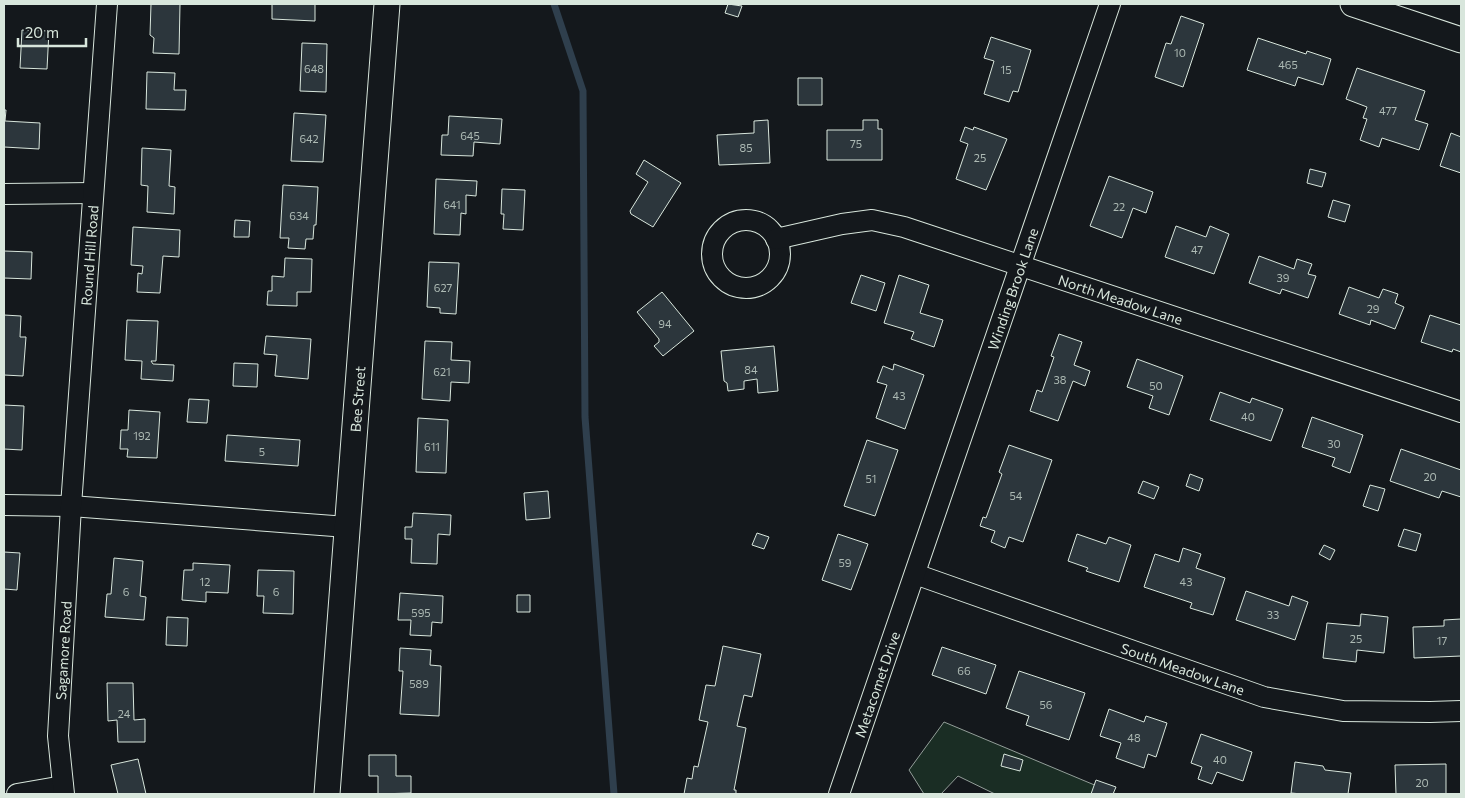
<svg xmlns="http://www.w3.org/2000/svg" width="1465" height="798" font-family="Commissioner,sans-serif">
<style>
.green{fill:#1a2d24;stroke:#939e99}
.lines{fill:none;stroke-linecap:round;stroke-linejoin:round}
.stream{stroke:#2f3f4d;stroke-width:7}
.building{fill:#2c363c;stroke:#d8e6dc}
.minor-casing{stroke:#d8e6dc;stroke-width:22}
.tertiary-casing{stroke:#d8e6dc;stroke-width:27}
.minor{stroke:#14181c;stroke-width:20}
.tertiary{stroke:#14181c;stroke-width:25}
.labels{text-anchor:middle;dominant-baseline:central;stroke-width:4;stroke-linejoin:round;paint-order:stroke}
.number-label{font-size:11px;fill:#adbab4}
.street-label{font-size:14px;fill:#d8e6dc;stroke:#14181c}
</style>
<rect width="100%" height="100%" fill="#14181c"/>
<path class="green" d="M944 722 1116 794H995L958 776 941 794H924L909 770Z"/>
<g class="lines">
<path class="stream" d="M554 4 583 91 585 417 614 794"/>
</g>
<path class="building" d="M151 4H180L179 54 153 53 154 38 150 35Z
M272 4H315V21L272 19Z
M728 4 742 6 738 17 725 13Z
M1181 16 1204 24 1183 87 1155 77 1166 43 1171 44Z
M22 30 49 31 47 69 20 68Z
M991 37 1031 50 1018 92 1013 91 1009 102 984 94 994 61 984 58Z
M1258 38 1306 54 1307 51 1331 59 1323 85 1298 77 1295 86 1247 70Z
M302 43 327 44 326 92 300 91Z
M1357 68 1425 91 1415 120 1428 124 1419 150 1382 138 1379 147 1360 140 1367 119 1363 118 1367 107 1346 99Z
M147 72 175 73 174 90H186L185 110 146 109Z
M798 78H822V105H798Z
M4 110H6L5 121 40 123 39 149 4 147Z
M294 113 326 115 323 162 291 161Z
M449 116 502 119 500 144 474 142 473 156 441 155 442 135H448Z
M768 120 770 163 719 165 717 135 754 133V121Z
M863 120H878V129H882V160H827V130H863Z
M965 127 973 130 974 127 1007 139 986 190 956 179 968 144 960 141Z
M1451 133 1461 137V173L1440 166Z
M142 148 171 150 169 186 175 187 174 214 147 212 148 186 141 185Z
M644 160 681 183 653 227 631 214 630 211 648 182 636 174Z
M1310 169 1326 173 1322 187 1307 183Z
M1109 176 1153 192 1146 213 1133 208 1122 238 1090 226Z
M436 179 477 181 476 196 466 195V214L461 213 460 235 434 234Z
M283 185 318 187 316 225H314L313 239H306L305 249 288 248 289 238H280Z
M502 189 525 190 523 230 503 229 504 214H501Z
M1333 200 1350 205 1345 222 1328 217Z
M235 220 250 221 249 237H234Z
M1176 226 1206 237 1210 226 1229 234 1214 274 1165 257Z
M133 227 180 230 179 257 163 256 160 293 137 292 138 273 142 274 143 266 131 265Z
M4 251 32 252 31 279 4 278Z
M1259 256 1294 269 1297 259 1312 264 1308 274 1316 276 1308 298 1282 289 1280 294 1249 283Z
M285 258 312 259 311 292H297V306L267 305 268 291H272V276L284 277Z
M429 262 459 263 456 314 440 313V308L427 307Z
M861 275 885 283 876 311 851 303Z
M899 275 929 285 920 313 943 320 934 347 911 339 914 332 884 323Z
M1349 287 1379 298 1383 289 1398 294 1395 303 1404 307 1395 329 1371 320 1370 325 1339 314Z
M662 292 694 331 663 356 654 346 659 342V339L637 312Z
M4 315 21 316 20 337H26L23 376 4 375Z
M1430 315 1461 325V352L1453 349 1452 352 1421 342Z
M127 320 158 321 156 361H151L153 364 174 365 173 381 141 379 142 361 125 360Z
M1059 334 1082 342 1074 365 1090 371 1085 386 1073 381 1058 421 1030 411 1037 390 1042 392 1054 357 1051 356Z
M266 336 311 339 308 379 275 376 277 355 264 354Z
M425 341 452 342 451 360 470 361 469 383 451 382 450 401 422 399Z
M774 346 778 391 758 393 757 379 744 381V389L728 391 727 383 724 381 721 351Z
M1137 359 1183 376 1169 415 1149 408 1153 396 1127 387Z
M234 363 258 364 257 387 233 386Z
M894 364 924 375 905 429 876 418 887 385 877 382 883 366 893 370Z
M1220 392 1250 403 1252 398 1283 409 1271 441 1210 420Z
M189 399 209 400 207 423 187 422Z
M4 405 24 406 22 450 4 449Z
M129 410 160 412 157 458 127 457 128 449H120L121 430H128Z
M1312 417 1363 435 1350 473 1332 466 1335 458 1302 447Z
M418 418 448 420 446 473 416 472Z
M227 435 300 440 298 466 225 461Z
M867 440 898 450 875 516 844 506Z
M1009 445 1052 460 1023 542 1009 537 1005 548 991 542 995 531 980 526 983 517 986 518 1002 474 999 472Z
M1401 449 1461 470V497L1442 491 1439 498 1390 481Z
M1190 474 1203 479 1199 491 1186 486Z
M1143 481 1159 487 1154 499 1138 493Z
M1370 485 1385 489 1378 511 1363 506Z
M548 491 550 518 526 520 524 493Z
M413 513 451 515 450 535 438 534 437 564 411 563 412 539H405V527H412Z
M1404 529 1421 534 1416 551 1398 546Z
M757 533 769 537 764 549 752 545Z
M838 534 868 544 851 590 822 580Z
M1077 534 1106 544 1109 537 1131 545 1119 582 1086 571 1088 568 1068 561Z
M1324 545 1335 550 1330 560 1319 554Z
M1183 548 1201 554 1196 568 1225 578 1213 615 1190 608 1192 603 1144 587 1155 554 1179 562Z
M4 552 20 553 17 590 4 589V593Z
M114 558 143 561 140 596 146 597 144 620 105 617 107 594H111Z
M193 563 230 565 228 593 206 592V602L182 600 184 570H193Z
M258 570 294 571 293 614 263 613 264 596H257Z
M1246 591 1289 606 1292 596 1308 602 1295 640 1236 620Z
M400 593 443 596 442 623 432 622 431 636 410 635 411 620H398Z
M517 595H530V612H517Z
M1361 614 1388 617 1384 653 1357 650 1356 662 1323 658 1327 623 1360 626Z
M167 617 188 618 187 646 166 645Z
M1461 619V656L1414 658 1413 627 1444 626V620Z
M723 646 761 654 752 697 744 695 737 726 746 728 734 790H736V794H684L687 778 692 779 694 766 698 767 708 722 699 720 706 685 715 686Z
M942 647 996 665 986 694 932 675Z
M400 648 431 650 430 665 441 666 439 716 400 714 403 671H399Z
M1019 671 1085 693 1069 740 1026 725 1029 716 1006 708Z
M107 683H133L134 720 145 719V742H118L117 720 108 721Z
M1109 709 1144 722 1146 716 1167 723 1156 757 1148 754 1144 768 1116 758 1121 743 1100 736Z
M1201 734 1252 752 1243 781 1217 772 1212 784 1198 779 1202 767 1191 763Z
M1004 754 1023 760 1020 771 1001 766Z
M369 755H396V776H411V793L378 794V776H369Z
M138 759 146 794H118L111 765Z
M1295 762 1323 766 1325 770 1351 773 1348 794H1302L1291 793Z
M1446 764V794H1396L1395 765Z
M1096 780 1116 787 1113 794H1091Z"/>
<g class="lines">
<g class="minor-casing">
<g id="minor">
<path d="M4 194 93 193"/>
<circle cx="746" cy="254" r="34"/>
<path id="s1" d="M776 239 842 224 872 220 904 227 1461 412"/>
<path d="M4 505 71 506 347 527"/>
<path id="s2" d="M915 574 1264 697 1343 711 1430 712 1461 711"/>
<path d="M17 794 63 786"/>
<path id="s3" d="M64 794 58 736 71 506 107 4"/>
<path id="s4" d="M839 794 1110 4"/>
</g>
</g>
<g class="tertiary-casing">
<g id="tertiary">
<path d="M1353 4 1461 40"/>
<path id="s5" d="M327 794 387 4"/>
</g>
</g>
<use href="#minor" class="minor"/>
<use href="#tertiary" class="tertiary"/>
</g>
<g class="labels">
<g class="number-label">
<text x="1180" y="52">10</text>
<text x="1288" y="64">465</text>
<text x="314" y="68">648</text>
<text x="1006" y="69">15</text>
<text x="1388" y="110">477</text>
<text x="470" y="135">645</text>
<text x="309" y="138">642</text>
<text x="856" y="143">75</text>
<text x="746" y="147">85</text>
<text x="980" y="157">25</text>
<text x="452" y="204">641</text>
<text x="1119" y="206">22</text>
<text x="299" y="215">634</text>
<text x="1197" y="249">47</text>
<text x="1283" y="277">39</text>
<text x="443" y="287">627</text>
<text x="1373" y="308">29</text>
<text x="665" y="323">94</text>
<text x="751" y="369">84</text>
<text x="442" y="371">621</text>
<text x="1060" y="379">38</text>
<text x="1156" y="385">50</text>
<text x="899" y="395">43</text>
<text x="1248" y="416">40</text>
<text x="142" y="435">192</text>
<text x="1334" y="443">30</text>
<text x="432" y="446">611</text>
<text x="262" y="451">5</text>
<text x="1430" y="476">20</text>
<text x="871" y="478">51</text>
<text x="1016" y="495">54</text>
<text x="845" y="562">59</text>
<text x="205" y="581">12</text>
<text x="1186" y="581">43</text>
<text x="126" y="591">6</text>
<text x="276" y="591">6</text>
<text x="421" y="612">595</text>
<text x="1273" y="614">33</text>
<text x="1356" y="638">25</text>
<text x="1442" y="640">17</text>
<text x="964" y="670">66</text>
<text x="419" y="683">589</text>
<text x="1046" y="704">56</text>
<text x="124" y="713">24</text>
<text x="1134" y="737">48</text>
<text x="1220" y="759">40</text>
<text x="1422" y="782">20</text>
</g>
<g class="street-label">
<text stroke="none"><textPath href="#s3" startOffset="540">Round Hill Road</textPath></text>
<text stroke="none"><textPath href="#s4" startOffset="534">Winding Brook Lane</textPath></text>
<text stroke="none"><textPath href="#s1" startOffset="359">North Meadow Lane</textPath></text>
<text stroke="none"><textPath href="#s5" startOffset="396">Bee Street</textPath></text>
<text stroke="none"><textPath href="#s3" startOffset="144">Sagamore Road</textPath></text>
<text stroke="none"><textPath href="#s2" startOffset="284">South Meadow Lane</textPath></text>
<text stroke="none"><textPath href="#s4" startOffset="116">Metacomet Drive</textPath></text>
</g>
</g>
<rect width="1465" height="798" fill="none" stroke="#d8e6dc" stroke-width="10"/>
<path d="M18 38v8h68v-8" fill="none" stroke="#d8e6dc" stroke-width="2.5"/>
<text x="25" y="38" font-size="15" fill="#d8e6dc" stroke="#14181c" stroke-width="4" paint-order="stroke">20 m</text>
</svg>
